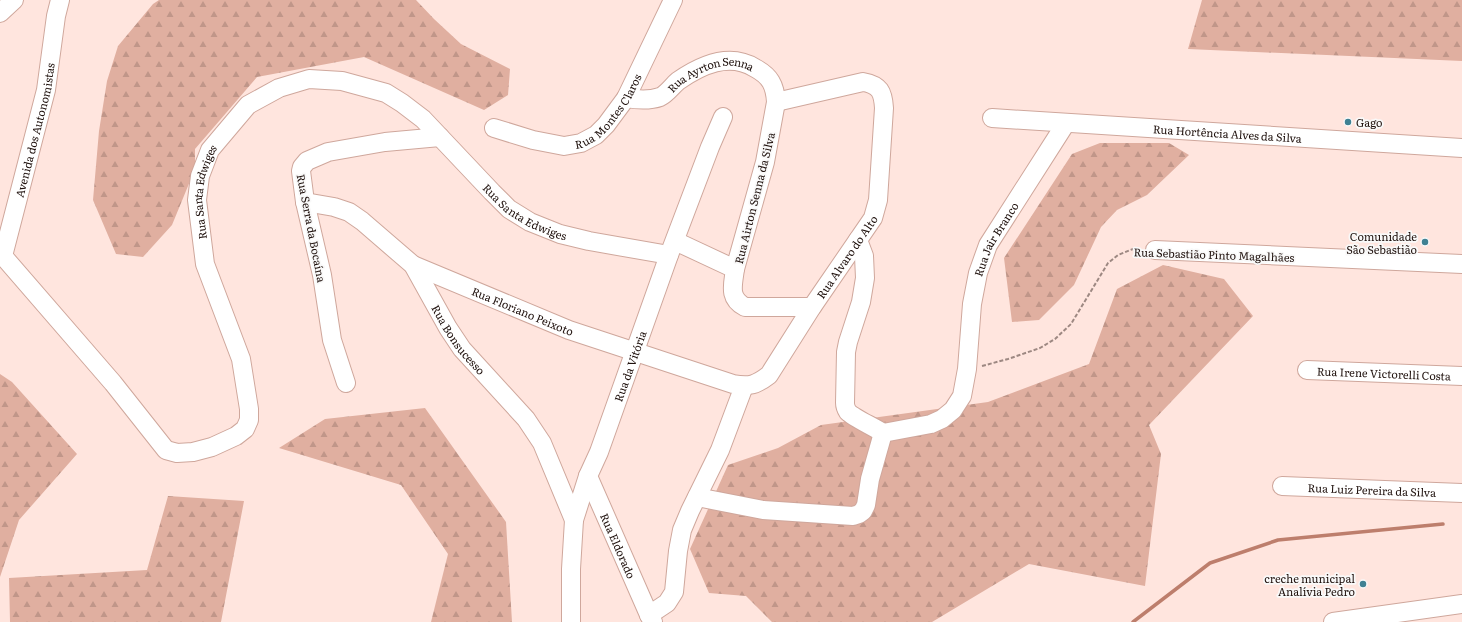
<svg xmlns="http://www.w3.org/2000/svg" width="1462" height="622" font-family="Literata,serif">
<style>
.forest{fill:url(#forest-firs)}
.lines{fill:none;stroke-linecap:round;stroke-linejoin:round}
.stream{stroke:#bd7e6c;stroke-width:3.5}
.minor-casing{stroke:#cfa79c;stroke-width:20}
.path{stroke:#9d8882;stroke-width:2;stroke-dasharray:4 2;stroke-linecap:butt}
.minor{stroke:#fff;stroke-width:18}
.poi-dot{fill:#3f8193;stroke:#f9f9f9;stroke-width:1.5}
.labels{text-anchor:middle;dominant-baseline:central;stroke-width:3.5;stroke-linejoin:round;paint-order:stroke}
.street-label{font-size:11px;fill:#1f110d;stroke:#f9f9f9}
.poi-label{font-size:11px;fill:#1f110d;stroke:#f9f9f9;text-anchor:end}
</style>
<defs>
<pattern id="forest-firs" width="22" height="20" patternUnits="userSpaceOnUse"><rect width="22" height="20" fill="#e0afa0"/><path d="M5 1l3.5 6h-7zM16 11l3.5 6h-7z" fill="#c09689"/></pattern>
</defs>
<rect width="100%" height="100%" fill="#ffe5de"/>
<path class="forest" d="M159 0H416L434 19 461 44 510 69 508 95 484 110 364 57 257 77 195 149V169L172 225 143 257 116 254 93 200 99 131 107 81 118 46 153 4Z
M1202 0H1462V61L1188 49Z
M1100 143H1169L1189 155 1147 195 1117 210 1101 227 1074 285 1039 320 1012 322 1004 258 1072 154Z
M1163 265 1224 279 1253 316 1149 425 1161 454 1145 586 1029 564 932 622H772L746 596 709 593 690 549 728 465 778 448 821 425 988 402 1089 364 1117 289Z
M0 374 12 382 77 454 19 520 0 577Z
M425 408 506 522 512 622H431L448 554 401 485 279 448 325 419Z
M168 496 244 501 221 622H10L9 578 147 570Z"/>
<g class="lines">
<path class="stream" d="M1133 622 1210 563 1278 540 1443 524"/>
<g class="minor-casing">
<g id="minor">
<path d="M0 13 14 0"/>
<path id="s1" d="M626 98C638 100 649 101 660 97 667 94 672 86 678 81 701 65 729 52 755 68 770 76 775 85 776 102L765 162 735 269"/>
<path id="s2" d="M992 118 1462 148"/>
<path id="s3" d="M494 128 533 140 564 146 581 143 596 135 606 125 626 98 673 0"/>
<path id="s4" d="M305 202 334 207 349 212 362 221 413 265 448 328 462 349 526 419 542 443 574 520"/>
<path d="M858 240 864 256 865 278 861 302 848 342 846 352 845 403C845 406 846 409 848 412 854 418 874 427 883 433"/>
<path d="M675 241 735 269C733 285 728 298 745 307H812"/>
<path d="M1155 250 1462 264"/>
<path id="s5" d="M3 256 113 383 166 450 177 453 193 452 212 447 236 436 245 429 249 420V409L241 359 205 264 197 200 200 176 210 150 248 105 279 88 309 79 342 81 386 93 402 103 423 119 492 192 509 209 530 222 560 234 589 241 669 255"/>
<path id="s6" d="M3 256 46 90 56 16 60 0"/>
<path id="s7" d="M413 265 569 330 733 384C750 387 756 385 769 375L812 307 873 218 878 200 884 108C883 92 880 85 863 82L776 102"/>
<path id="s8" d="M1307 370 1462 376"/>
<path d="M346 383 332 340 322 275 305 202 301 171 302 167 307 161 328 152 385 142 440 137"/>
<path id="s9" d="M588 476 649 615 653 622"/>
<path id="s10" d="M1282 486 1462 493"/>
<path id="s11" d="M697 497 763 510 853 516 859 514 863 511 866 505 870 479 883 433 931 424 942 419 953 410 962 396 967 369 972 304 978 273 988 245 1066 123"/>
<path d="M649 615 667 603 674 592 678 551 682 530 690 511 720 450 744 386"/>
<path id="s12" d="M571 622V569L574 520 588 476 599 452 669 255 710 147 723 117"/>
<path d="M1333 622 1462 604"/>
</g>
</g>
<path class="path" d="M982 366 1008 359 1040 348 1055 339 1071 324 1108 263 1118 255 1133 249H1140"/>
<use href="#minor" class="minor"/>
</g>
<g class="poi-dot">
<circle cx="1348" cy="122" r="4"/>
<circle cx="1425" cy="242" r="4"/>
<circle cx="1363" cy="584" r="4"/>
</g>
<g class="labels">
<g class="street-label">
<text stroke="none"><textPath href="#s1" startOffset="93">Rua Ayrton Senna</textPath></text>
<text stroke="none"><textPath href="#s3" startOffset="132">Rua Montes Claros</textPath></text>
<text stroke="none"><textPath href="#s6" startOffset="130">Avenida dos Autonomistas</textPath></text>
<text stroke="none"><textPath href="#s2" startOffset="236">Rua Hortência Alves da Silva</textPath></text>
<text stroke="none"><textPath href="#s5" startOffset="585">Rua Santa Edwiges</textPath></text>
<text transform="translate(754 198) rotate(-76)">Rua Airton Senna da Silva</text>
<text stroke="none"><textPath href="#s5" startOffset="1017">Rua Santa Edwiges</textPath></text>
<text transform="translate(312 228) rotate(79)">Rua Serra da Bocaína</text>
<text stroke="none"><textPath href="#s11" startOffset="504">Rua Jair Branco</textPath></text>
<text transform="translate(1214 254) rotate(2)">Rua Sebastião Pinto Magalhães</text>
<text stroke="none"><textPath href="#s7" startOffset="522">Rua Alvaro do Alto</textPath></text>
<text stroke="none"><textPath href="#s7" startOffset="119">Rua Floriano Peixoto</textPath></text>
<text stroke="none"><textPath href="#s4" startOffset="216">Rua Bonsucesso</textPath></text>
<text stroke="none"><textPath href="#s12" startOffset="266">Rua da Vitória</textPath></text>
<text stroke="none"><textPath href="#s8" startOffset="77">Rua Irene Victorelli Costa</textPath></text>
<text stroke="none"><textPath href="#s10" startOffset="90">Rua Luiz Pereira da Silva</textPath></text>
<text stroke="none"><textPath href="#s9" startOffset="76">Rua Eldorado</textPath></text>
</g>
<g class="poi-label">
<text x="1356" y="122" text-anchor="start">Gago</text>
<text x="1417" y="236">Comunidade<tspan x="1417" dy="13">São Sebastião</tspan></text>
<text x="1355" y="578">creche municipal<tspan x="1355" dy="13">Analívia Pedro</tspan></text>
</g>
</g>
</svg>
